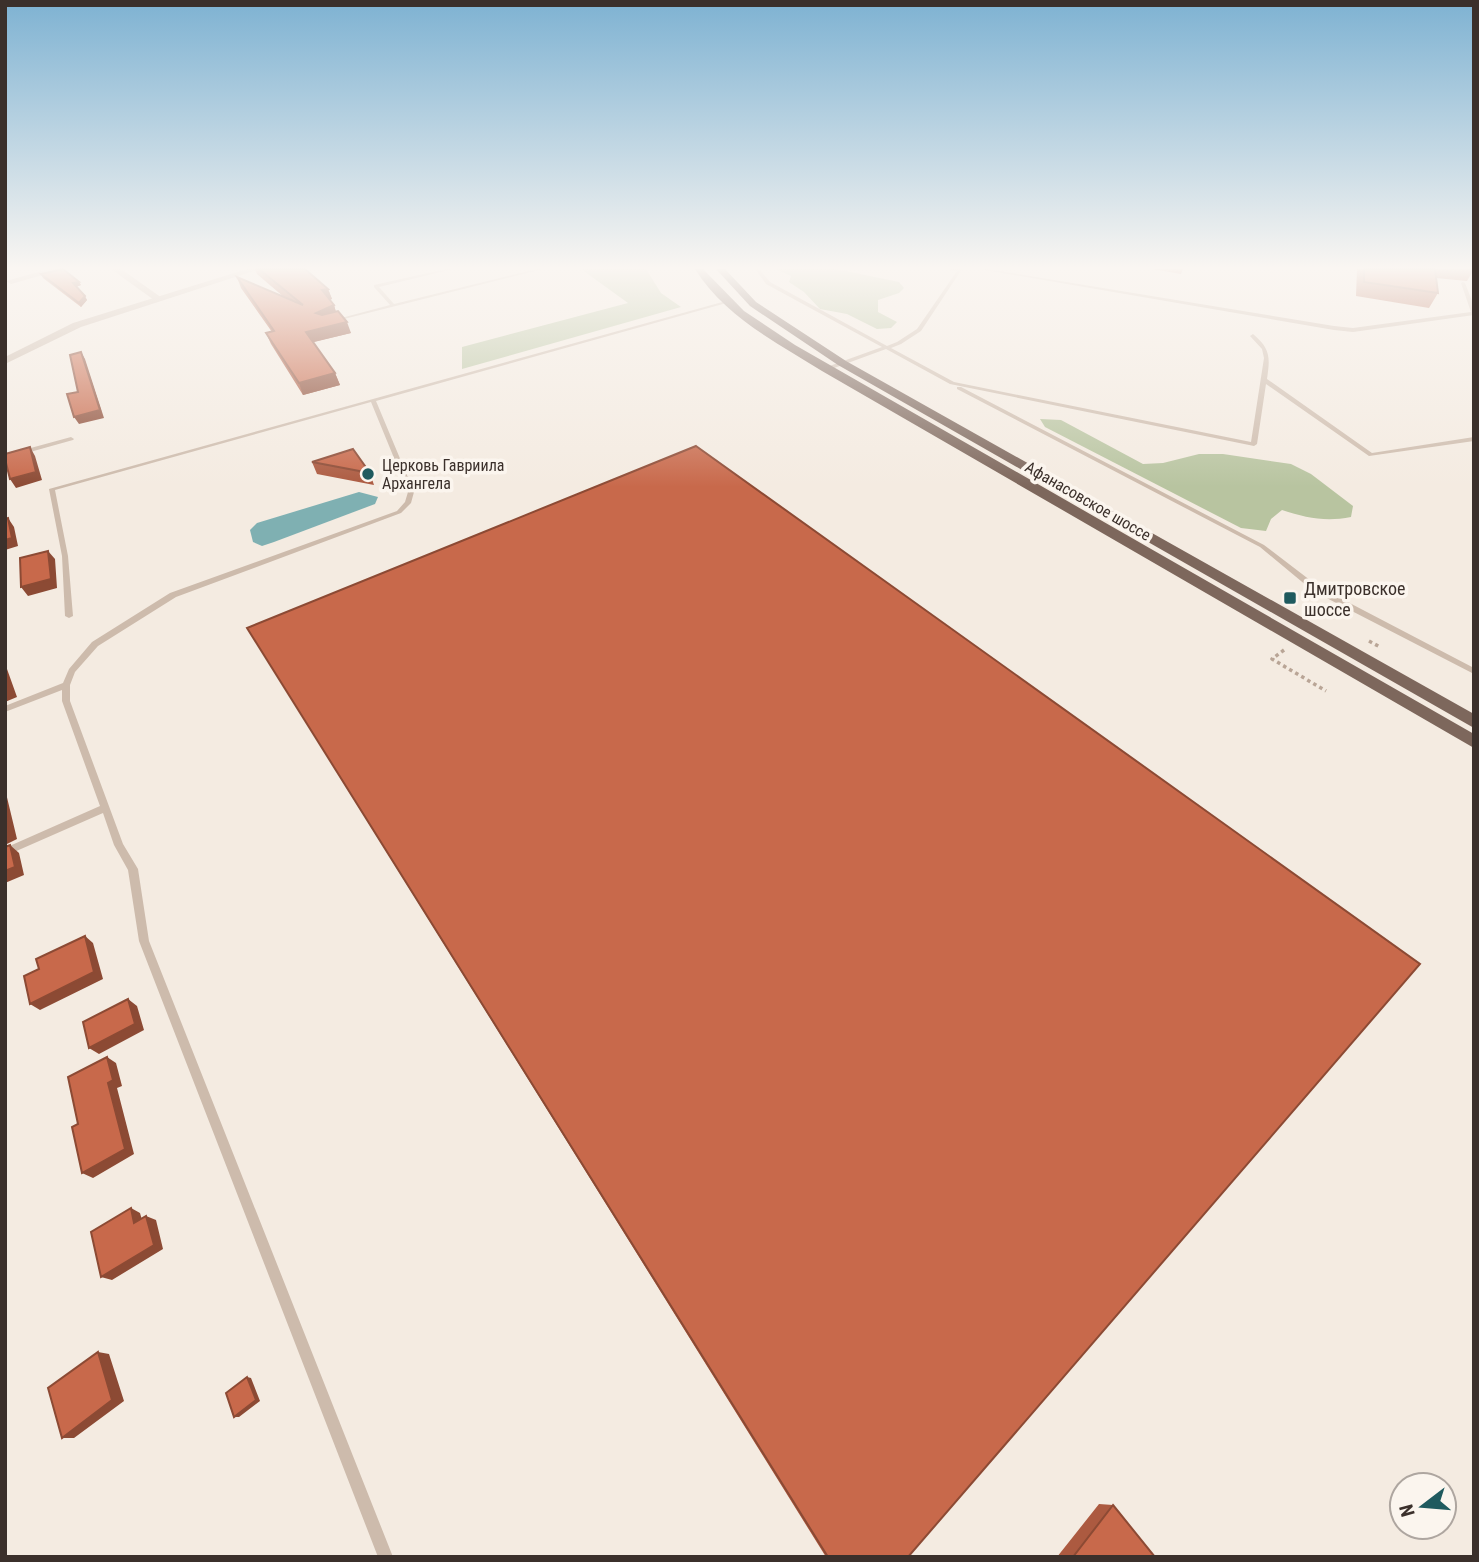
<svg xmlns="http://www.w3.org/2000/svg" width="1479" height="1562" font-family="'Roboto Condensed',sans-serif">
<style>
.green{fill:#b8c4a0}
.water{fill:#7fb0b2}
.lines{fill:none;stroke-linecap:round;stroke-linejoin:round}
.path{stroke:#b9a596;stroke-width:3.5;stroke-dasharray:3.5 3.5;stroke-linecap:butt}
.service{fill:#cdbbac;fill-rule:evenodd}
.minor{fill:#cdbbac;fill-rule:evenodd}
.tertiary{fill:#cdbbac;fill-rule:evenodd}
.primary{fill:#7d675c;fill-rule:evenodd}
.wall{fill:#ac5a40}
.shaded-wall{fill:#8c4a34}
.building{fill:#c8694b;stroke:#8c4a34;stroke-width:2}
.poi-dot{fill:#1f5a5e;stroke:#fbf5ee;stroke-width:2.5}
.labels{text-anchor:middle;dominant-baseline:central;stroke-width:7;stroke-linejoin:round;paint-order:stroke}
.far-poi-label{font-size:16px;fill:#3b302b;stroke:#fbf5ee;text-anchor:start}
.far-street-label{font-size:16px;fill:#3b302b;stroke:#fbf5ee}
.poi-label{font-size:18px;fill:#3b302b;stroke:#fbf5ee;text-anchor:start}
</style>
<rect width="100%" height="100%" fill="#f4ebe1"/>
<path class="green" d="M581 269H646L661 293 681 307 462 369V347L628 303Z
M776 269H836L899 282 904 288 899 293 878 300V312L897 322 891 328 877 329 847 314 820 309 804 292 789 282 791 276Z
M1040 419 1061 420 1143 464 1163 463 1199 454H1223L1291 464 1311 474 1353 506 1351 517C1326 522 1306 518 1282 510L1271 519 1266 531 1241 528 1045 427Z"/>
<path class="water" d="M359 492 378 497 375 504 274 542 262 546 253 542 250 530 257 523Z"/>
<g class="lines">
<path class="path" d="M1369 641 1380 647
M1284 650 1272 659 1326 691"/>
<path class="service" d="M446 269H453L379 287 394 304 537 269H543L332 322 330 321 390 305 374 287V285Z
M755 269H759L770 282 887 346 897 342 917 329 957 271 950 270V269H962L921 331 901 344 891 348 954 382 1251 442 1264 358 1262 349 1250 336 1253 334C1271 349 1270 358 1267 379L1372 453 1474 437V441L1369 456 1266 384 1257 444 1254 446 950 384 886 349 826 371 824 370V368L882 347 766 284Z
M979 269H987L1334 326 1353 328 1471 312 1461 283 1463 282 1465 283 1474 306V315L1353 332 1334 330Z
M726 301 730 302 376 401 414 492 411 503 401 513 176 597 98 646 75 672 70 685V701L123 844 138 869 149 941 393 1557H378L139 941 128 870 114 845 103 813 5 856V848L100 806 62 701V690L5 712V706L63 683 69 669 92 642 170 593 397 511 405 502 408 492 371 402 55 490 68 556 73 616 69 618 65 616 62 556 49 489Z
M957 387H961L1264 545 1319 587 1474 668V674L1313 591 1260 547 957 389Z
M71 437 74 439 73 440 5 459V455Z"/>
<path class="minor" d="M49 269H64L11 284 6 281Z
M111 269H121L162 298 154 300Z"/>
<path class="tertiary" d="M247 269H260L81 327 5 364V357L73 323Z"/>
<path class="primary" d="M695 269H703L744 311 795 345 1474 734V748L822 371C777 343 724 316 695 269Z
M716 269H725L756 302 846 361 1474 714V728L838 365 750 306Z"/>
</g>
<path class="wall" d="M255 269H305L328 289 332 299 329 300 334 305 336 312 351 333 313 342 335 373 340 385 303 395 271 344 266 333 272 332 241 288 237 277 285 298 257 274Z
M1152 269H1183L1181 274Z
M1357 269H1474L1467 281 1436 278 1438 293 1429 308 1356 296Z
M41 274 79 282 81 285 76 287 87 300 81 307 43 278Z
M312 462 370 473 374 485 317 474Z
M247 628 908 1557H826Z
M1099 1504 1113 1505 1155 1557H1057Z"/>
<path class="shaded-wall" d="M79 282 81 285 75 287 73 283Z
M328 289 332 299 325 301 322 290Z
M85 296 87 300 81 307 79 303Z
M334 305 337 316 320 324 316 313Z
M347 322 351 333 310 343 306 332Z
M81 352 85 359 104 418 79 424 74 417 100 410Z
M335 373 340 385 303 395 299 383Z
M30 447 35 456 42 480 16 488 10 479Z
M8 518 14 527 18 546 5 550Z
M48 551 55 559 57 588 28 596 21 587Z
M5 667 7 669 17 697 5 702Z
M5 789 17 839 5 845Z
M10 845 19 853 24 875 5 883V871Z
M85 936 93 943 103 979 40 1010 30 1004Z
M128 999 137 1006 144 1030 99 1054 89 1048Z
M107 1057 116 1063 122 1086 117 1088 134 1154 93 1178 82 1173 108 1083Z
M131 1208 140 1213 144 1227 134 1223Z
M146 1216 156 1220 163 1249 112 1280 101 1277Z
M98 1352 109 1354 124 1401 74 1438H62Z
M247 1377 251 1378 260 1401 239 1417H234Z"/>
<path class="building" d="M63 269 79 282 73 283 85 296 79 303 41 274Z
M259 269H305L328 289 322 290 334 305 316 313 322 315 338 311 347 322 306 332 335 373 299 383 266 333 274 331 237 277 303 305Z
M1364 269H1435L1438 293 1364 282Z
M81 352 100 410 74 417 67 394 78 392 70 355Z
M696 446 1420 964 908 1557H828L247 628Z
M30 447 36 472 10 479 5 459V454Z
M353 449 370 473 312 462Z
M8 518 12 538 5 540V519Z
M48 551 51 579 21 587 20 558Z
M5 817 8 831 5 833Z
M10 845 15 867 5 871V847Z
M85 936 94 972 30 1004 24 976 39 969 36 959Z
M128 999 135 1024 89 1048 83 1022Z
M107 1057 113 1080 108 1083 125 1149 82 1173 72 1127 78 1124 68 1077Z
M131 1208 134 1223 146 1216 154 1245 101 1277 91 1232Z
M98 1352 112 1400 62 1438 48 1388Z
M247 1377 256 1400 234 1417 226 1393Z
M1113 1505 1155 1557H1073Z"/>
<linearGradient id="sky" x2="0" y2="1"><stop stop-color="#7eb2d2"/><stop offset="0.55" stop-color="#faf6f2"/><stop offset="1" stop-color="#faf6f2" stop-opacity="0"/></linearGradient>
<rect width="1479" height="487" fill="url(#sky)"/>
<g class="poi-dot">
<circle cx="368" cy="474" r="7"/>
<rect x="1283" y="591" width="14" height="14" rx="3.5"/>
</g>
<g class="labels">
<g class="far-poi-label">
<text x="382" y="465">Церковь Гавриила<tspan x="382" dy="18">Архангела</tspan></text>
</g>
<g class="far-street-label">
<text transform="translate(1088 501) rotate(30)">Афанасовское шоссе</text>
</g>
<g class="poi-label">
<text x="1304" y="588">Дмитровское<tspan x="1304" dy="21">шоссе</tspan></text>
</g>
</g>
<rect width="1479" height="1562" fill="none" stroke="#3b302b" stroke-width="14"/>
<g transform="translate(1423 1506) rotate(254)"><circle r="33" fill="#fbf5ee" stroke="#aea6a0" stroke-width="2"/>
<path d="M0-5L12 26L0 18L-12 26Z" fill="#1f5a5e"/>
<text y="-10" font-size="19" font-weight="bold" text-anchor="middle" fill="#3b302b">N</text>
</g>
</svg>
